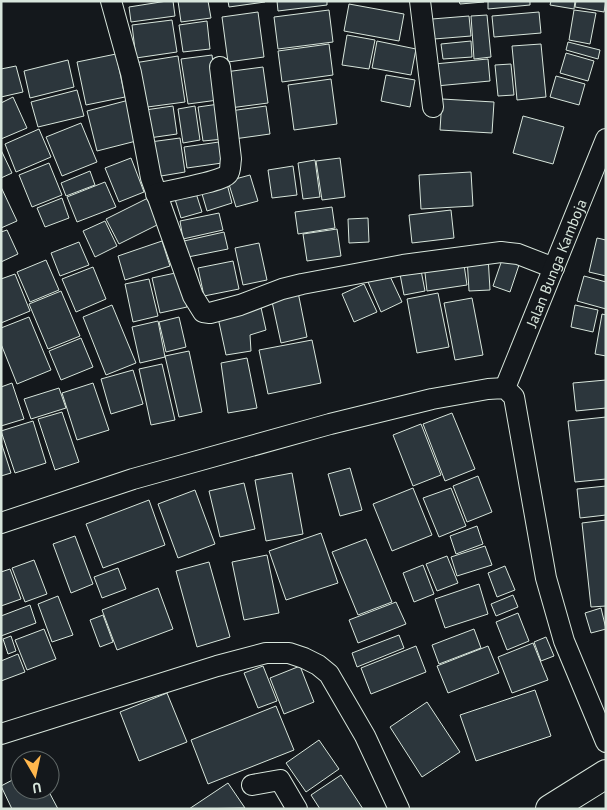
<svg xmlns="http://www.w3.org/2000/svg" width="607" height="810" font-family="'PT Sans',sans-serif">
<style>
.building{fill:#2c363c;stroke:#d8e6dc}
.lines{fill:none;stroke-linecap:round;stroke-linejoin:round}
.minor-casing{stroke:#d8e6dc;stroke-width:22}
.trunk-casing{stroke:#d8e6dc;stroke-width:30}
.minor{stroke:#14181c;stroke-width:20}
.trunk{stroke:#14181c;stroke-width:28}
.labels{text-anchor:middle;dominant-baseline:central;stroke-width:4;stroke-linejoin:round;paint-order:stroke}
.street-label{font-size:15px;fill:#d8e6dc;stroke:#14181c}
</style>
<rect width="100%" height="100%" fill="#14181c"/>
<path class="building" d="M167 1H173L175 16 131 22 129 7Z
M178 1H208L211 18 181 22Z
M228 1H265V2L229 7Z
M277 1H327V5L278 11Z
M459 1H484V2L460 4Z
M488 1H530V5L488 9Z
M551 1H575L574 9 550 5Z
M576 1H606L604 12 575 7Z
M349 4 404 14 399 41 344 31Z
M329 10 333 42 278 49 274 17Z
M574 10 596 13 590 44 569 40Z
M258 12 264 57 228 62 222 17Z
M539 12 541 33 494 37 492 16Z
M487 15 491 57 474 59 471 16Z
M469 16 471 36 434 39 432 19Z
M172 20 177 52 136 58 132 25Z
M207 21 210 49 183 52 179 25Z
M347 35 375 40 369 69 342 65Z
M377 41 416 49 411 75 372 68Z
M471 41 472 57 443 59 441 44Z
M568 42 600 50 598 59 566 50Z
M329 44 333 75 282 82 278 51Z
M541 44 546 97 517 100 512 46Z
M566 53 594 61 588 81 560 73Z
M116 54 125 97 86 105 77 62Z
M212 55 218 100 188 104 181 59Z
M178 56 185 102 140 108 134 63Z
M488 59 490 81 436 86 434 64Z
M68 60 74 87 30 98 24 71Z
M511 64 514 95 498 96 495 65Z
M16 66 23 92 1 97V69Z
M263 67 268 103 230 108 225 72Z
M386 75 415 80 410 107 381 101Z
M556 76 585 84 579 105 550 97Z
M331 79 337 124 294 130 288 85Z
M77 90 84 116 38 127 31 102Z
M13 97 27 128 1 139V103Z
M442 99 494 102 492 133 440 130Z
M129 100 140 140 97 151 87 111Z
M219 104 224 139 203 141 198 107Z
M173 106 177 134 149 138 145 110Z
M195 106 200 140 183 143 178 109Z
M266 106 270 134 234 139 230 111Z
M523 116 564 127 553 164 513 153Z
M81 123 97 162 62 176 46 137Z
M39 129 51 157 16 172 5 144Z
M180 138 185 172 155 177 150 142Z
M219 142 222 163 187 168 184 147Z
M1 150 12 173 1 178Z
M131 158 144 192 119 202 105 168Z
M340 158 345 197 322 200 316 161Z
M315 160 320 197 303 199 298 163Z
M49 163 62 195 32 207 19 175Z
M293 166 297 195 272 198 268 170Z
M90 171 95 185 66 196 61 183Z
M471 172 473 206 421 209 419 175Z
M250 175 258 201 236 207 228 181Z
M226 180 232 203 207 211 200 187Z
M105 182 116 207 77 222 67 197Z
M1 187 17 221 1 228Z
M194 187 202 212 181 218 173 193Z
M62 198 69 218 45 227 37 208Z
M148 198 161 223 119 244 106 219Z
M332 207 335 228 298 234 295 212Z
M451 210 454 238 412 243 409 215Z
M219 213 223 230 183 239 180 221Z
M368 218 369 242 349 243 348 219Z
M105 221 117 246 95 257 83 231Z
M337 229 341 256 307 261 303 234Z
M7 230 18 254 1 262V232Z
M224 232 228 249 188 257 184 241Z
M597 238 606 240V276L589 272Z
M162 241 170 266 125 280 118 256Z
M79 242 89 265 60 276 51 253Z
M259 243 267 280 243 285 235 248Z
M504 254 521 259 510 292 493 286Z
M488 256 490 290 469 291 467 257Z
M463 258 467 285 427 291 424 264Z
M46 260 59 290 30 302 17 272Z
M233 261 239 289 204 296 198 268Z
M420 265 425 291 404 295 399 269Z
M93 267 106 299 76 312 62 279Z
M180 272 187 307 160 313 152 278Z
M388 272 402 302 381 312 368 282Z
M15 274 30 311 1 323V279Z
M584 276 606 282V309L577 301Z
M149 279 158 316 133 322 125 284Z
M364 284 377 312 354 322 342 294Z
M61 291 80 336 48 349 29 304Z
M298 292 307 337 281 343 271 297Z
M438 293 449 347 417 353 407 299Z
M472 298 483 355 455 360 444 303Z
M260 303 266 330 250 335 251 351 226 355 217 313Z
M112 305 136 363 106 375 83 317Z
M575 305 598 310 593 332 571 327Z
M602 314 606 315V356L595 354Z
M29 317 51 370 17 384 1 344V328Z
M179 317 186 347 166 352 159 322Z
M158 321 165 357 140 363 132 327Z
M81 338 93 367 61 380 49 351Z
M312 340 321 383 268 394 259 350Z
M189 351 202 412 179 417 165 356Z
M247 358 257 408 228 413 221 363Z
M162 364 175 420 151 425 139 369Z
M133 370 143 404 111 414 101 379Z
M606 380V408L576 411 573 383Z
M12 383 24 419 1 426V387Z
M93 383 109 430 77 440 62 393Z
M59 388 66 408 31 419 24 399Z
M62 412 79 462 55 470 38 419Z
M452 413 475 469 445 481 423 424Z
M606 417V479L575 482 568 421Z
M33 421 46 463 15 473 1 431Z
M421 424 441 475 413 486 393 435Z
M1 442 11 473 1 476Z
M350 468 362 510 340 516 328 474Z
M292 473 303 534 266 541 255 480Z
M478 476 492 512 467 522 453 486Z
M244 483 255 529 220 537 209 491Z
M606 486V515L580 518 577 489Z
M413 488 432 535 392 551 373 504Z
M451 488 466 526 439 537 423 498Z
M195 490 215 544 178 558 158 504Z
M149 500 165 545 103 568 86 524Z
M606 520V606L591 607 582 523Z
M477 526 483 544 456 554 450 536Z
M321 533 338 583 286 600 269 551Z
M75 536 93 584 71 593 53 544Z
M366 539 392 602 358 615 332 552Z
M485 546 492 565 457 576 451 557Z
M267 555 279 613 244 620 232 562Z
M447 556 458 583 437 591 426 564Z
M34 560 47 594 25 602 12 568Z
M209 562 230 637 197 647 176 571Z
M423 565 434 594 414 602 403 573Z
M505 566 515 590 497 597 488 573Z
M118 568 126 589 102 598 94 577Z
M10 569 21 599 1 606V572Z
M479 584 488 614 445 628 435 599Z
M158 588 173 629 117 650 102 610Z
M513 595 518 607 496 616 491 604Z
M58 596 73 635 52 642 38 604Z
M396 602 406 624 358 643 349 620Z
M30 605 36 623 1 636V616Z
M601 608 606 629 591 633 585 613Z
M518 613 529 641 507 650 496 622Z
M103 615 113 642 100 647 90 620Z
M44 629 56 659 27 670 15 640Z
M474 629 481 648 439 664 432 645Z
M399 635 404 648 357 667 352 653Z
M11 636 16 651 8 654 3 639Z
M546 637 554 656 541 661 534 642Z
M533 643 548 680 512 693 498 657Z
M416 646 426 672 371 694 361 668Z
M488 646 499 673 448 693 437 666Z
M18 654 25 672 1 681V661Z
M263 666 277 701 258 708 244 673Z
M300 666 314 702 284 714 270 678Z
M535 690 551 736 476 761 460 715Z
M167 693 187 742 139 761 120 712Z
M427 702 460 752 422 777 390 727Z
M276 706 294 750 208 784 191 740Z
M319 740 339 769 306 792 286 763Z
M341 775 363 809H320L311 795Z
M20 776V790H48L58 809H12L1 786Z
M228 783 245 808 189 809Z"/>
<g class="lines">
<g class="minor-casing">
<g id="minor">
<path d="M111 1 131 73 151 178 193 296 203 312 210 313 240 305 282 289 302 284 403 265 501 252 518 254 554 268"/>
<path d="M420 1 433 107"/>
<path d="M156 194C168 191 224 181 228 174 231 170 230 164 231 159L220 67"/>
<path id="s1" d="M505 388 606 139"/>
<path d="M1 523 133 479 330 424 432 399 488 389 505 388 514 397 546 578 564 641 606 742"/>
<path d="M1 734 217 666 266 653H289L304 658 318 665 329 674 365 736 399 809"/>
<path d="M252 785 280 780 297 809"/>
</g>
</g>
<g class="trunk-casing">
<path id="trunk" d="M550 809 606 774"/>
</g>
<use href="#minor" class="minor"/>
<use href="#trunk" class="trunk"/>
</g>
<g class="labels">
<g class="street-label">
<text stroke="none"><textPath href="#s1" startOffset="135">Jalan Bunga Kamboja</textPath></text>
</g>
</g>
<rect width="607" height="810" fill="none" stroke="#d8e6dc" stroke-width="5"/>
<g transform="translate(35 775) rotate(171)"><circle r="24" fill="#14181c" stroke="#626a69"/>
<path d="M0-4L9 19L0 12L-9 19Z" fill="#ffb74d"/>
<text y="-8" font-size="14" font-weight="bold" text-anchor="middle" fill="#d8e6dc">U</text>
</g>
</svg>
